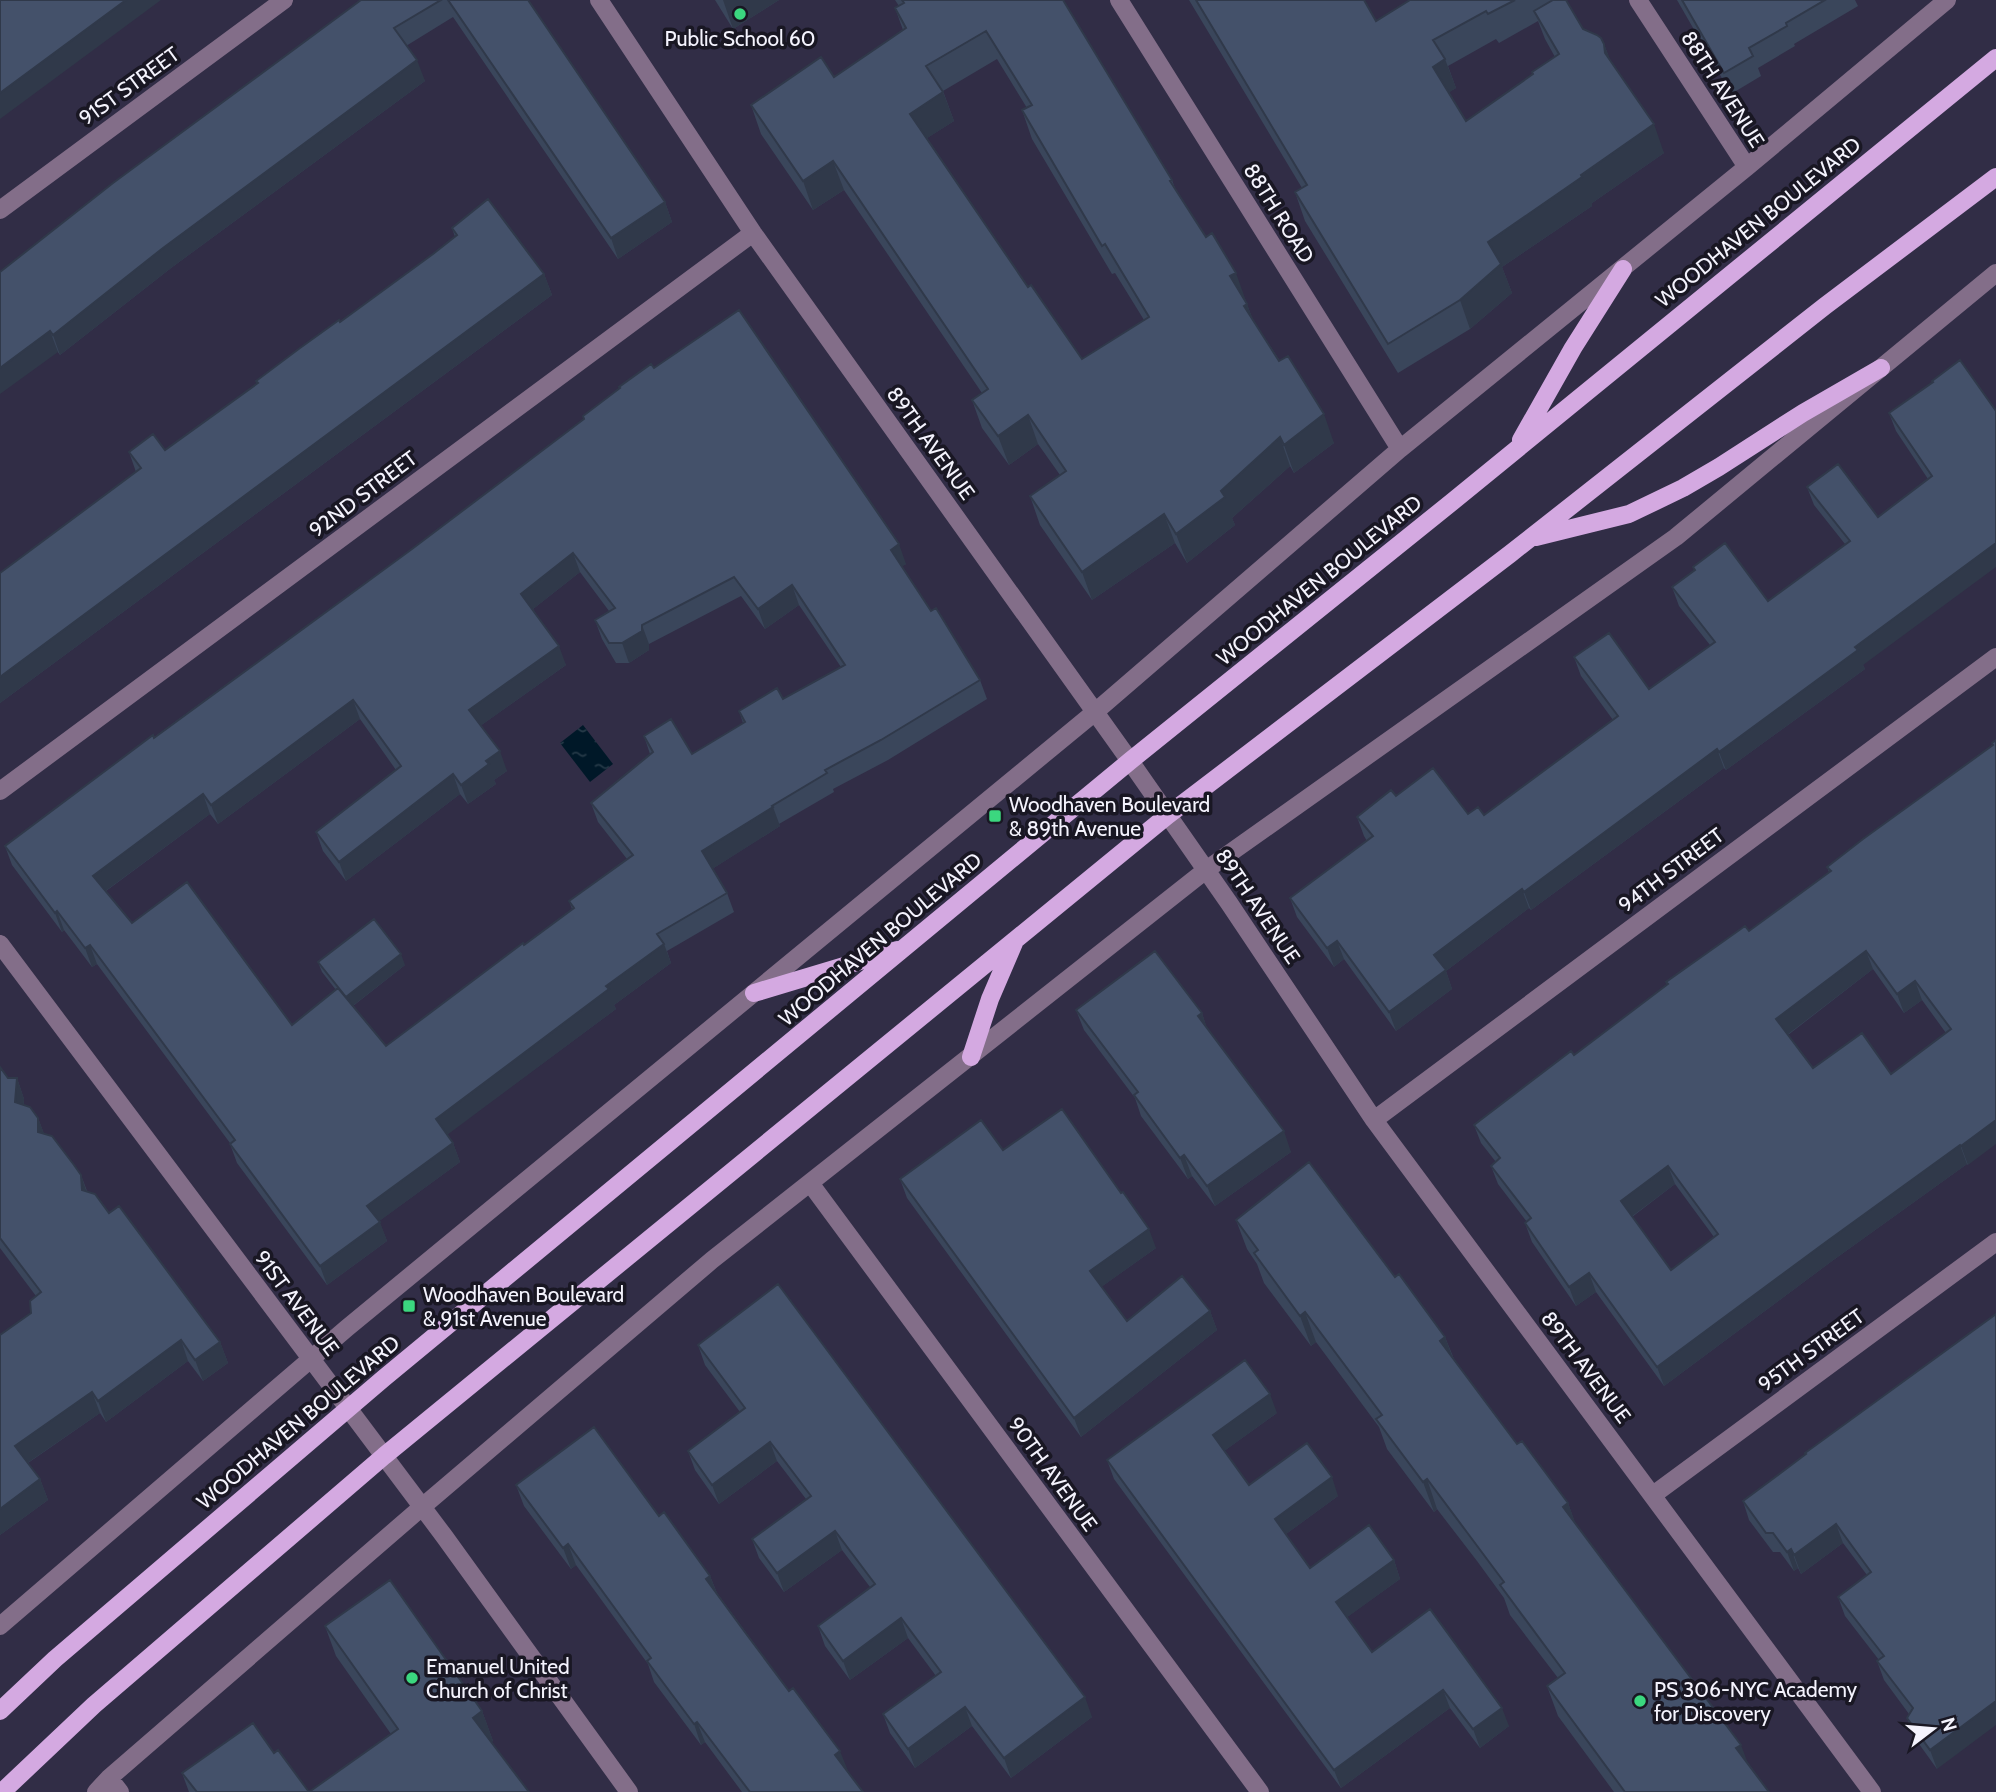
<svg xmlns="http://www.w3.org/2000/svg" width="1996" height="1792" font-family="Cabin,sans-serif">
<style>
.water{fill:url(#water-ripples)}
.lines{fill:none;stroke-linecap:round;stroke-linejoin:round}
.minor{stroke:#836e89;stroke-width:18}
.major{stroke:#d4a9e1;stroke-width:18}
.wall{fill:#3a465b;fill-rule:evenodd}
.shaded-wall{fill:#30394a}
.building{fill:#44516a;stroke:#30394a;stroke-width:2;fill-rule:evenodd}
.poi-dot{fill:#3bd77f;stroke:#191723;stroke-width:2.5}
.labels{text-anchor:middle;dominant-baseline:central;stroke-width:7;stroke-linejoin:round;paint-order:stroke}
.poi-label{font-size:21px;fill:#f4f3fd;stroke:#191723;text-anchor:start}
.street-label{font-size:21px;fill:#f4f3fd;stroke:#191723}
</style>
<defs>
<pattern id="water-ripples" width="26" height="14" patternUnits="userSpaceOnUse" patternTransform="scale(1.75)"><rect width="26" height="14" fill="#001828"/><path d="M2 4q2-2 4 0t4 0M15 11q2-2 4 0t4 0" fill="none" stroke="#263a48"/></pattern>
</defs>
<rect width="100%" height="100%" fill="#312d46"/>
<path class="water" d="M583 725 613 764 590 782 560 743Z"/>
<g class="lines">
<path class="minor" d="M599 0 753 233 1130 761 1229 903 1374 1120 1872 1792
M1119 0 1400 449
M1638 0 1747 167
M0 210 284 0
M0 791 753 233
M0 944 444 1536 629 1792
M1374 1120 1996 657
M810 1183 1260 1792
M1653 1495 1996 1242
M0 1626 347 1328 1095 712 1400 449 1747 167 1947 0
M109 1778 120 1792
M96 1792 109 1778 422 1507 712 1260 1206 870 1676 537 1996 273"/>
<path class="major" d="M1521 440 1573 348 1623 269
M1536 537 1629 514 1683 488 1719 467 1803 413 1881 368
M754 993 897 950
M971 1057 990 999 1014 943
M0 1711 55 1659 384 1378 1130 761 1452 502 1996 58
M2 1792 94 1705 384 1456 1168 815 1510 554 1825 306 1996 177"/>
</g>
<path class="wall" d="M361 0H528L665 202 672 222 618 259 453 17 406 46 425 81 171 268 60 355 0 272Z
M715 0H779L733 29Z
M895 0H1063L1172 180 1176 191 1246 301V302L1253 320 1334 443 1294 473 1290 466 1232 518 1235 525 1187 563 1175 543 1092 600 1040 525 1030 496 1060 475 1038 444 1009 465 982 428 972 400 982 393 844 190 813 210 761 134 751 105 834 77 903 30 895 8 899 6ZM997 59 1027 108 1022 110 1032 139 1112 274 1115 273 1144 320 1082 359 1028 287 927 138 954 121 943 91Z
M1189 0H1364L1376 21 1410 0H1566L1583 29 1604 44 1611 63 1664 153 1592 203V206L1502 267 1512 293 1470 329 1398 373 1305 221 1295 192 1302 188ZM1538 21 1545 39 1555 57 1532 72V75L1466 121 1449 92 1456 88 1448 66 1496 39 1499 43Z
M1677 0H1855L1858 6 1794 44 1795 46 1758 68 1761 76 1731 94Z
M452 228 544 274 552 295 0 703V573L136 472 129 452 165 450 257 384 256 381 340 322 433 254 455 237Z
M654 368 906 564 902 566 931 611 980 680 987 699 888 760 833 789 834 792 779 824 780 826 712 869 727 893 734 912 667 951 671 963 614 1005 616 1009 447 1134 453 1143 460 1162 379 1221 387 1241 327 1285 237 1163 230 1144V1143L97 964 92 967 64 930 62 932 12 865 5 846 412 549ZM580 572 609 611 595 620 602 639 616 663H629L649 650V644L741 596 765 629 799 605 841 667 783 699 739 711 743 723 692 754 644 736 650 754 591 803 598 822 627 859 569 901 572 909 386 1046 353 1006 405 965 318 962 322 972 336 990 292 1025 132 923 106 891 210 814 218 824 360 719 396 770 316 832 323 851 346 881 460 794 468 804 496 784 494 780 507 771 480 726 566 665 533 609Z
M1996 411 1863 665 1865 669 1726 770 1724 768 1531 910 1529 908 1446 971 1452 989 1396 1031 1344 959 1334 967 1297 917 1290 898 1367 841 1364 836 1357 817 1396 796 1468 814 1484 815 1613 720 1581 676 1574 657 1649 689 1710 645 1679 606 1672 587 1694 570 1693 567 1768 601 1845 544 1814 505 1807 487 1878 517 1928 479 1896 431 1889 413Z
M1996 740 1968 1165 1967 1164 1832 1261 1664 1386 1596 1292 1576 1306 1532 1242 1525 1223 1527 1222 1498 1184 1491 1166 1496 1162 1481 1143 1474 1125 1574 1055 1667 985 1666 982 1749 931 1829 872 1827 867 1992 745V743ZM1873 969 1904 1013 1922 1000 1946 1033 1891 1074 1813 1068 1788 1035ZM1675 1184 1714 1237 1671 1270 1632 1217Z
M1076 1010 1202 1013 1207 1029 1291 1152 1215 1206 1192 1176 1188 1179 1141 1116 1135 1098 1084 1030Z
M0 1067 8 1078H17L24 1099V1105L38 1118 44 1134 81 1175 87 1191 109 1213 220 1342 228 1363 203 1381 188 1361 106 1422 100 1413 28 1463 40 1479 48 1500 0 1535V1335L31 1313 36 1296 0 1248Z
M1003 1150 1156 1248 1101 1287 1127 1321 1210 1311 1217 1330 1081 1437 907 1198 900 1179Z
M1236 1220 1395 1277 1445 1337 1454 1359 1517 1444 1568 1503 1575 1523 1769 1792H1614L1558 1716 1547 1686 1558 1678 1510 1615 1504 1598 1477 1561 1437 1509 1434 1512 1387 1449 1379 1427 1316 1342 1311 1346 1264 1283 1257 1264 1247 1249Z
M1996 1314 1937 1769 1914 1737 1907 1718 1909 1714 1884 1680 1877 1661 1879 1660 1845 1616 1838 1597 1867 1575 1843 1543 1801 1574 1798 1568 1794 1571 1780 1552H1773L1749 1520 1743 1501Z
M698 1345 1092 1717 1011 1778 972 1726 915 1768 890 1733 883 1714 936 1676 908 1638 850 1680 825 1646 818 1626 870 1587 842 1550 784 1592 759 1558 752 1539 806 1499 777 1461 719 1504 695 1470 688 1451 740 1412 705 1365Z
M1277 1413 1224 1451 1249 1485 1338 1496 1286 1534 1310 1568 1394 1560 1400 1579 1347 1617 1372 1652 1509 1726 1480 1748 1450 1708 1341 1788 1114 1479 1107 1460Z
M516 1485 659 1516 710 1576 717 1593 863 1792H742L705 1742 701 1745 654 1682 648 1664 576 1565 571 1569 524 1506Z
M325 1626 482 1711 493 1741 491 1742 529 1792H189L182 1773 274 1753 309 1792 391 1734 336 1656Z"/>
<path class="shaded-wall" d="M126 0H161L0 119V93Z
M723 0H779L733 29Z
M1604 44 1615 72 1605 53Z
M1445 59 1456 88 1444 96 1433 67Z
M417 60 425 81 171 268 60 355 53 335 163 248Z
M943 92 954 121 921 142 910 114Z
M1654 124 1664 153 1592 203V206L1502 267 1512 293 1470 329 1460 300 1488 242Z
M833 161 844 190 813 210 803 181Z
M665 202 672 222 618 259 611 238Z
M1236 273 1246 301 1241 305 1230 276Z
M544 274 552 295 0 703V677Z
M1247 304 1258 333 1244 306Z
M50 331 58 352 0 394V368Z
M1324 414 1334 443 1294 473 1284 445Z
M1028 415 1038 444 1009 465 998 436Z
M1280 437 1290 466 1232 518 1235 525 1187 563 1176 534 1221 491Z
M1164 514 1175 543 1092 600 1082 572Z
M1996 543V567L1863 665 1865 669 1726 770 1719 752 1855 647Z
M899 544 906 564 898 569 891 550Z
M573 553 580 572 528 613 521 594Z
M792 585 799 605 765 629 758 609Z
M642 625 649 644V650L629 663 622 643Z
M559 646 566 665 476 729 469 710Z
M353 700 360 719 218 824 211 805Z
M1717 749 1724 768 1531 910 1524 892Z
M500 751 507 771 494 780 496 784 468 804 461 785 486 761Z
M453 774 460 794 346 881 339 862Z
M203 794 210 814 100 895 93 876Z
M773 807 780 826 709 871 702 851Z
M1522 889 1529 908 1446 971 1452 989 1396 1031 1389 1012 1434 955Z
M57 911 64 930 62 932 55 913Z
M1337 941 1344 959 1334 967 1327 948Z
M664 944 671 963 614 1005 616 1009 443 1138 436 1119 606 986Z
M90 945 97 964 92 967 85 948Z
M1866 951 1873 969 1783 1038 1776 1019Z
M401 954 405 965 350 1008 346 997Z
M1915 981 1922 1000 1904 1013 1897 994Z
M1202 1013 1209 1034 1198 1016Z
M17 1078 24 1099 23 1123 15 1102Z
M38 1118 46 1139 38 1132Z
M1996 1120V1144L1968 1165 1961 1146Z
M1284 1131 1291 1152 1215 1206 1207 1186Z
M453 1143 460 1162 374 1225 367 1206Z
M1960 1145 1967 1164 1832 1261 1664 1386 1657 1367 1826 1242Z
M1184 1155 1192 1176 1188 1179 1180 1158Z
M1668 1166 1675 1184 1627 1220 1621 1201Z
M81 1175 88 1196 82 1190Z
M380 1222 387 1241 327 1285 320 1266Z
M1149 1229 1156 1248 1097 1290 1090 1271Z
M1589 1273 1596 1292 1576 1306 1569 1287Z
M1210 1311 1217 1330 1081 1437 1074 1418Z
M1305 1312 1316 1342 1311 1346 1300 1316Z
M1445 1337 1456 1366 1440 1341Z
M181 1340 188 1361 106 1422 98 1401Z
M220 1342 228 1363 203 1381 195 1360Z
M92 1392 100 1413 23 1466 15 1446Z
M1270 1394 1277 1413 1220 1454 1213 1435Z
M770 1442 777 1461 719 1504 712 1485Z
M1332 1477 1338 1496 1282 1537 1275 1519Z
M40 1479 48 1500 0 1535V1509Z
M1427 1479 1437 1509 1434 1512 1423 1482Z
M1568 1503 1579 1533 1563 1507Z
M1836 1524 1843 1543 1801 1574 1794 1555Z
M835 1531 842 1550 784 1592 777 1573Z
M568 1544 576 1565 571 1569 563 1548Z
M1791 1549 1798 1568 1794 1571 1787 1552Z
M1394 1560 1400 1579 1342 1621 1336 1602Z
M710 1576 718 1596 706 1579Z
M901 1618 908 1638 850 1680 843 1661Z
M1443 1690 1450 1708 1341 1788 1334 1770Z
M1085 1697 1092 1717 1011 1778 1004 1758Z
M1996 1701V1725L1937 1769 1930 1750Z
M965 1707 972 1726 915 1768 908 1749Z
M1502 1708 1509 1726 1480 1748 1473 1729Z
M482 1711 493 1741 483 1747 473 1718Z
M697 1722 705 1742 701 1745 694 1724Z
M1741 1745 1752 1774 1736 1748Z
M840 1751 848 1771 835 1755Z"/>
<path class="building" d="M0 0H126L0 93Z
M361 0H441L394 28 417 60 163 248 53 335 50 331 0 368V272L113 183Z
M448 0H528L665 202 611 238Z
M902 0H1063L1172 180 1170 181 1206 237 1212 233 1236 273 1230 276 1247 304 1244 306 1279 361 1288 356 1324 414 1284 445 1280 437 1221 491 1225 497 1176 534 1164 514 1082 572 1030 496 1066 471 1028 415 998 436 972 400 988 389 833 161 803 181 751 105 821 57 834 77 906 28 895 8 904 3ZM986 31 1032 105 1022 110 1102 246 1105 244 1149 317 1082 359 1031 285 1028 287 910 114 943 92 926 66Z
M1196 0H1364L1376 21 1410 0H1515L1488 14 1486 11 1433 40 1445 59 1433 67 1466 121 1533 74 1532 72 1559 54 1534 11 1553 0H1566L1583 29 1597 35 1601 38 1604 44 1605 53 1654 124 1581 175 1582 177 1488 242 1501 264 1460 300 1388 344 1295 192 1307 185Z
M1682 0H1825L1786 23 1787 26 1749 48 1753 56 1724 73Z
M488 199 544 274 0 677V573L141 468 129 452 153 434 165 450 258 383 256 381 300 348 339 320 340 322 433 254 457 235 452 228Z
M739 310 899 544 891 550 931 611 936 608 980 680 881 740 825 770 827 773 772 806 773 807 702 851 727 893 657 934 664 944 606 986 609 989 436 1119 453 1143 367 1206 380 1222 320 1266 230 1144 235 1140 90 945 85 948 57 911 55 913 5 846 153 735 154 738 412 549 584 419 583 416 620 388 619 387 651 364 654 368ZM573 553 615 608 595 620 609 643H622L642 631V625L734 577 758 609 792 585 845 665 783 699 777 688 739 711 745 722 692 754 671 719 644 736 653 752 591 803 633 855 569 901 574 908 524 945 523 943 386 1046 338 988 292 1025 187 882 132 923 93 876 203 794 211 805 353 700 401 766 316 832 339 862 453 774 461 785 489 764 486 761 500 751 469 710 559 646 521 594Z
M1960 360 1996 411V543L1855 647 1858 650 1719 752 1717 749 1524 892 1522 889 1434 955 1446 970 1389 1012 1337 941 1327 948 1290 898 1373 836 1357 817 1391 790 1396 796 1433 768 1468 814 1478 807 1484 815 1618 716 1574 657 1609 633 1649 689 1715 642 1672 587 1695 570 1693 567 1725 543 1768 601 1850 541 1807 487 1838 464 1878 517 1932 476 1889 413 1933 382 1932 381Z
M1996 740V1120L1961 1146 1960 1145 1826 1242 1657 1367 1589 1273 1569 1287 1525 1223 1531 1218 1491 1166 1500 1158 1474 1125 1571 1051 1574 1055 1668 984 1666 982 1745 926 1749 931 1831 871 1827 867 1863 839 1993 745 1992 743ZM1866 951 1897 994 1915 981 1951 1029 1891 1074 1862 1033 1813 1068 1776 1019ZM1668 1166 1718 1234 1671 1270 1621 1201Z
M374 919 401 954 346 997 318 962Z
M1155 951 1202 1013 1198 1016 1284 1131 1207 1186 1184 1155 1180 1158 1134 1095 1138 1092 1076 1010Z
M0 1067 8 1078H17L15 1102 30 1107 38 1118V1132L52 1136 74 1165 81 1175 82 1190 95 1194 109 1213 119 1206 220 1342 195 1360 181 1340 98 1401 92 1392 15 1446 40 1479 0 1509V1335L31 1313 30 1301 41 1292 0 1238Z
M1062 1109 1121 1193 1123 1192 1149 1229 1090 1271 1127 1321 1182 1276 1210 1311 1074 1418 900 1179 981 1120 1003 1150Z
M1309 1162 1395 1277 1399 1274 1445 1337 1440 1341 1517 1444 1522 1441 1568 1503 1563 1507 1741 1745 1736 1748 1769 1792H1625L1547 1686 1565 1673 1500 1585 1504 1582 1466 1531 1427 1479 1423 1482 1376 1419 1382 1415 1305 1312 1300 1316 1254 1253 1258 1250 1236 1220Z
M778 1284 1085 1697 1004 1758 965 1707 908 1749 883 1714 941 1672 901 1618 843 1661 818 1626 875 1584 835 1531 777 1573 752 1539 811 1496 770 1442 712 1485 688 1451 745 1408 698 1345Z
M1996 1314V1701L1930 1750 1907 1718 1913 1708 1877 1661 1884 1656 1838 1597 1871 1572 1836 1524 1794 1555 1791 1549 1787 1552 1773 1533H1766L1743 1501 1806 1454 1805 1453Z
M1245 1360 1270 1394 1213 1435 1249 1485 1307 1443 1332 1477 1275 1519 1310 1568 1369 1525 1394 1560 1336 1602 1372 1652 1430 1609 1502 1708 1473 1729 1443 1690 1334 1770 1107 1460Z
M594 1427 659 1516 664 1512 710 1576 706 1579 747 1635 789 1691 793 1688 840 1751 835 1755 863 1792H750L697 1722 694 1724 647 1661 651 1658 568 1544 563 1548 516 1485Z
M390 1580 482 1711 473 1718 529 1792H197L182 1773 253 1723 274 1753 278 1750 309 1792 398 1729 325 1626Z"/>
<g class="poi-dot">
<circle cx="740" cy="14" r="7"/>
<rect x="988" y="809" width="14" height="14" rx="3.5"/>
<rect x="402" y="1299" width="14" height="14" rx="3.5"/>
<circle cx="412" cy="1678" r="7"/>
<circle cx="1640" cy="1701" r="7"/>
</g>
<g class="labels">
<g class="poi-label">
<text x="740" y="38" text-anchor="middle">Public School 60</text>
<text x="1009" y="804">Woodhaven Boulevard<tspan x="1009" dy="24">&amp; 89th Avenue</tspan></text>
<text x="423" y="1294">Woodhaven Boulevard<tspan x="423" dy="24">&amp; 91st Avenue</tspan></text>
<text x="426" y="1666">Emanuel United<tspan x="426" dy="24">Church of Christ</tspan></text>
<text x="1654" y="1689">PS 306-NYC Academy<tspan x="1654" dy="24">for Discovery</tspan></text>
</g>
<g class="street-label">
<text transform="translate(129 86) rotate(-36)">91ST STREET</text>
<text transform="translate(1723 89) rotate(57)">88TH AVENUE</text>
<text transform="translate(1279 213) rotate(58)">88TH ROAD</text>
<text transform="translate(1758 222) rotate(-39)">WOODHAVEN BOULEVARD</text>
<text transform="translate(931 443) rotate(54)">89TH AVENUE</text>
<text transform="translate(363 494) rotate(-37)">92ND STREET</text>
<text transform="translate(1319 580) rotate(-39)">WOODHAVEN BOULEVARD</text>
<text transform="translate(1671 870) rotate(-37)">94TH STREET</text>
<text transform="translate(1258 906) rotate(56)">89TH AVENUE</text>
<text transform="translate(880 939) rotate(-40)">WOODHAVEN BOULEVARD</text>
<text transform="translate(297 1303) rotate(53)">91ST AVENUE</text>
<text transform="translate(1811 1350) rotate(-36)">95TH STREET</text>
<text transform="translate(1586 1367) rotate(53)">89TH AVENUE</text>
<text transform="translate(298 1422) rotate(-40)">WOODHAVEN BOULEVARD</text>
<text transform="translate(1053 1474) rotate(54)">90TH AVENUE</text>
</g>
</g>
<g transform="translate(1933 1729) rotate(74)" stroke="#191723" stroke-width="5" paint-order="stroke">
<path d="M0-5L12 26L0 18L-12 26Z" fill="#f4f3fd"/>
<text y="-10" font-size="19" font-weight="bold" text-anchor="middle" fill="#f4f3fd">N</text>
</g>
</svg>
